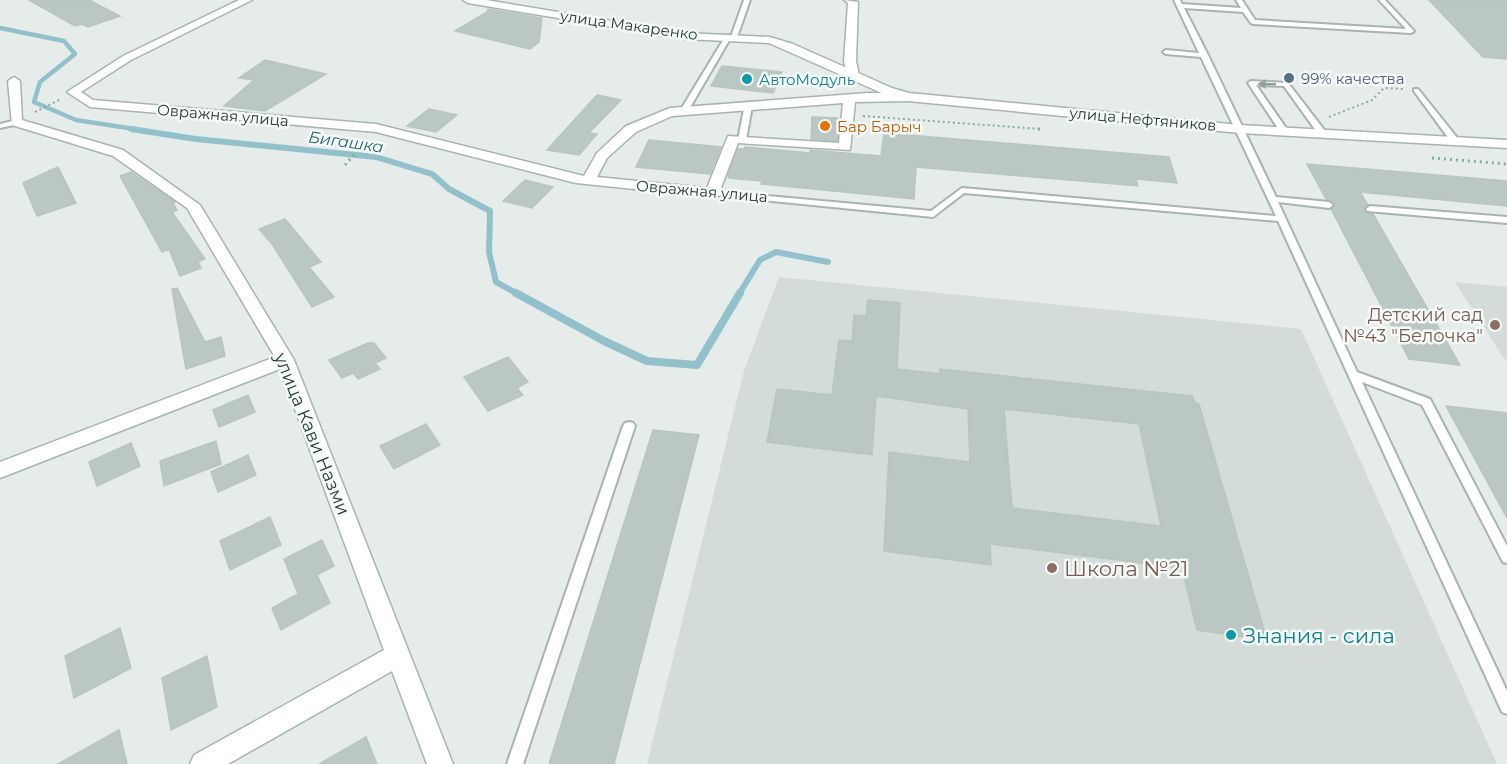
<svg xmlns="http://www.w3.org/2000/svg" width="1507" height="764" font-family="Montserrat,sans-serif">
<style>
.built{fill:#d3dcd8}
.lines{fill:none;stroke-linecap:round;stroke-linejoin:round}
.stream-far2{stroke:#93c1cb;stroke-width:4.5}
.stream-far1{stroke:#93c1cb;stroke-width:6}
.stream{stroke:#93c1cb;stroke-width:8}
.building{fill:#bac7c2;stroke:#b8c5c0;stroke-width:1.5;fill-rule:evenodd}
.service-casing{stroke:#a8b4b0;stroke-width:4}
.minor-casing{stroke:#a8b4b0;stroke-width:3}
.tertiary-casing{stroke:#a8b4b0;stroke-width:3}
.path-far1{stroke:#89aca2;stroke-width:2;stroke-dasharray:2 3;stroke-linecap:butt}
.path{stroke:#89aca2;stroke-width:3;stroke-dasharray:2 4;stroke-linecap:butt}
.service{fill:#fff;fill-rule:evenodd}
.minor{fill:#fff;fill-rule:evenodd}
.tertiary{fill:#fff;fill-rule:evenodd}
.oneway{fill:#929e9b}
.service-dot{fill:#5c6f8a;stroke:#f5f9f7;stroke-width:2}
.culture-dot{fill:#0f9aa8;stroke:#f5f9f7;stroke-width:2}
.food-dot{fill:#e8710a;stroke:#f5f9f7;stroke-width:2}
.education-dot{fill:#8d6e63;stroke:#f5f9f7;stroke-width:2}
.labels{text-anchor:middle;dominant-baseline:central;stroke-width:5;stroke-linejoin:round;paint-order:stroke}
.far-street-label{font-size:15px;fill:#263c37;stroke:#f5f9f7}
.far-service-label{font-size:15px;fill:#4e5e75;stroke:#f5f9f7;text-anchor:start}
.far-culture-label{font-size:15px;fill:#0d838f;stroke:#f5f9f7;text-anchor:start}
.far-food-label{font-size:15px;fill:#c56008;stroke:#f5f9f7;text-anchor:start}
.far-water-label{font-size:16px;font-style:italic;fill:#266472;stroke:#f5f9f7}
.education-label{font-size:18px;fill:#785e54;stroke:#f5f9f7;text-anchor:end}
.street-label{font-size:18px;fill:#263c37;stroke:#f5f9f7}
.near-education-label{font-size:21px;fill:#785e54;stroke:#f5f9f7;text-anchor:start}
.near-culture-label{font-size:21px;fill:#0d838f;stroke:#f5f9f7;text-anchor:start}
</style>
<rect width="100%" height="100%" fill="#e5ece9"/>
<path class="built" d="M779 277 1301 329 1497 764H647L744 371Z
M1455 282 1507 287V363Z"/>
<g class="lines">
<path class="stream-far2" d="M0 28 64 41 75 54 40 82 34 102 76 120 141 130"/>
<path class="stream-far1" d="M131 129 196 139 376 157 432 174 449 189 490 211 489 252 496 282 518 294
M739 294 760 260 776 252 828 262"/>
<path class="stream" d="M516 293 604 341 647 361 697 365 740 293"/>
</g>
<path class="building" d="M29 0H89L120 16 88 27 82 24 75 26Z
M1429 0H1507V59L1483 57Z
M488 9 542 18 539 42 530 49 455 31 487 12Z
M265 60 326 74 265 111 224 106 254 80 239 78Z
M722 66 782 72 773 93 711 86Z
M597 95 621 100 589 133 597 134 579 155 547 150Z
M429 109 457 115 436 132 407 126Z
M812 117 838 118 837 141 811 139Z
M884 133 1169 157 1177 183 1136 179 1138 186 916 167 914 199 761 184 762 181 729 178 728 176 738 149H744L745 147 810 153V150L881 156Z
M649 140 721 147 710 174 636 167Z
M1307 164 1507 181V206L1360 192 1368 205 1364 208 1365 212 1373 214 1460 365 1409 359 1331 209 1334 203 1326 199Z
M58 167 76 203 37 216 23 183Z
M131 172 175 202 173 203 177 210 172 212 205 259 198 262 201 268 180 276 169 249 162 252 120 176Z
M525 180 553 187 532 208 503 201Z
M285 219 321 262 309 267 334 297 312 307 272 244 259 229Z
M177 288 205 342 221 337 225 356 186 369 172 289Z
M868 300 900 303 897 369 940 374V369L1192 396 1195 403 1199 404 1267 640 1197 630 1182 568 990 544 991 565 884 551 889 452 970 462 968 409 876 396 872 455 767 442 777 389 832 395 839 340 852 341 854 315 866 316ZM1004 409 1139 424 1161 526 1012 508Z
M368 343H374L386 358 375 363 380 369 358 379 353 373 342 378 329 360Z
M508 357 528 382 517 388 523 395 488 411 464 377Z
M248 395 255 412 219 427 213 410Z
M1446 406 1507 413V518Z
M426 424 440 445 394 469 380 446Z
M653 430 699 435 614 764H549Z
M216 441 221 464 164 486 160 461Z
M131 443 140 466 97 486 89 462Z
M248 455 256 475 218 492 211 472Z
M270 517 281 545 230 570 220 541Z
M322 540 334 566 317 575 330 603 281 630 272 608 298 594 284 559Z
M120 628 131 668 74 698 65 656Z
M207 656 217 707 171 730 162 678Z
M119 730 127 764H58Z
M366 737 377 764H319Z"/>
<g class="lines">
<g class="service-casing">
<path id="service" d="M744 0H750L737 37 734 39 731 37 688 111 681 113 680 111 725 37 728 35 731 37Z
M1174 0H1180L1182 4 1241 8 1236 0H1242L1255 20 1406 29 1379 0H1385L1414 31 1411 33 1253 24 1251 23 1243 12 1184 8 1208 55 1276 197 1329 202 1333 205 1329 208 1278 202 1357 372 1430 399 1507 546V563L1503 562 1422 405 1362 382 1507 691V714L1502 712 1278 221 964 193 933 217 712 195 708 193 712 191 931 211 962 188 1276 216 1201 57 1166 54 1163 52 1166 50 1199 53Z
M1251 81 1288 83 1325 131V135H1319L1284 86 1256 85 1288 131 1281 133 1248 83Z
M1414 89H1418L1458 139V143H1452L1414 91Z
M745 104 752 106 746 140 742 142 738 140Z
M16 120 20 122 19 124 0 128V124Z
M1370 206 1507 217V223L1367 211 1366 209Z
M629 422 633 423 635 426 523 764H507L623 426 625 423Z"/>
</g>
<g class="minor-casing">
<path id="minor" d="M239 0H252L131 60 81 92 93 100 376 124 584 176 597 153 626 126 670 108 868 93H908L914 97 908 101 855 102 850 150 738 143 719 193 712 197 576 183 376 132 90 107 67 92 123 56ZM843 103 839 143 728 136 707 188 597 177 607 158 636 132 672 116Z
M844 0 858 2 856 61 859 75 853 78 847 75 844 61 848 3Z
M14 77 20 81 22 120 123 150 200 205 294 360 453 764H427L392 671 228 764H190L194 755 384 650 280 369 0 478V462L275 357 187 208 113 156 12 125 8 81Z"/>
</g>
<g class="tertiary-casing">
<path id="tertiary" d="M463 0H486L685 33 770 37 793 44 892 88 909 93 1240 125 1507 140V148L1240 133 908 101 884 94 769 43 685 39 468 3Z"/>
</g>
<path class="path-far1" d="M35 112 61 99
M863 116 1041 129
M1329 117 1372 100 1384 88 1403 89"/>
<path class="path" d="M1038 129H1041
M1432 158 1507 164
M345 165 364 143"/>
<use href="#service" class="service"/>
<use href="#minor" class="minor"/>
<use href="#tertiary" class="tertiary"/>
</g>
<defs><path id="oneway-solid" d="M-6-.8H1V-3.2L6.5 0L1 3.2V.8H-6Z" transform="scale(1.5)"/></defs>
<use class="oneway" href="#oneway-solid" transform="translate(1267 84) rotate(-178)"/>
<circle class="service-dot" cx="1289" cy="78" r="6"/>
<g class="culture-dot">
<circle cx="747" cy="79" r="6"/>
<circle cx="1231" cy="635" r="6"/>
</g>
<circle class="food-dot" cx="825" cy="126" r="6"/>
<g class="education-dot">
<circle cx="1495" cy="325" r="6"/>
<circle cx="1052" cy="568" r="6"/>
</g>
<g class="labels">
<g class="far-street-label">
<text transform="translate(629 25) rotate(8)">улица Макаренко</text>
<text transform="translate(223 115) rotate(5)">Овражная улица</text>
<text transform="translate(1143 119) rotate(5)">улица Нефтяников</text>
<text transform="translate(702 191) rotate(5)">Овражная улица</text>
</g>
<g class="far-service-label">
<text x="1301" y="78">99% качества</text>
</g>
<g class="far-culture-label">
<text x="759" y="79">АвтоМодуль</text>
</g>
<g class="far-food-label">
<text x="837" y="126">Бар Барыч</text>
</g>
<g class="far-water-label">
<text transform="translate(346 142) rotate(8)">Бигашка</text>
</g>
<g class="education-label">
<text x="1483" y="315">Детский сад<tspan x="1483" dy="21">№43 "Белочка"</tspan></text>
</g>
<g class="street-label">
<text transform="translate(312 434) rotate(68)">улица Кави Назми</text>
</g>
<g class="near-education-label">
<text x="1064" y="568">Школа №21</text>
</g>
<g class="near-culture-label">
<text x="1243" y="635">Знания - сила</text>
</g>
</g>
</svg>
